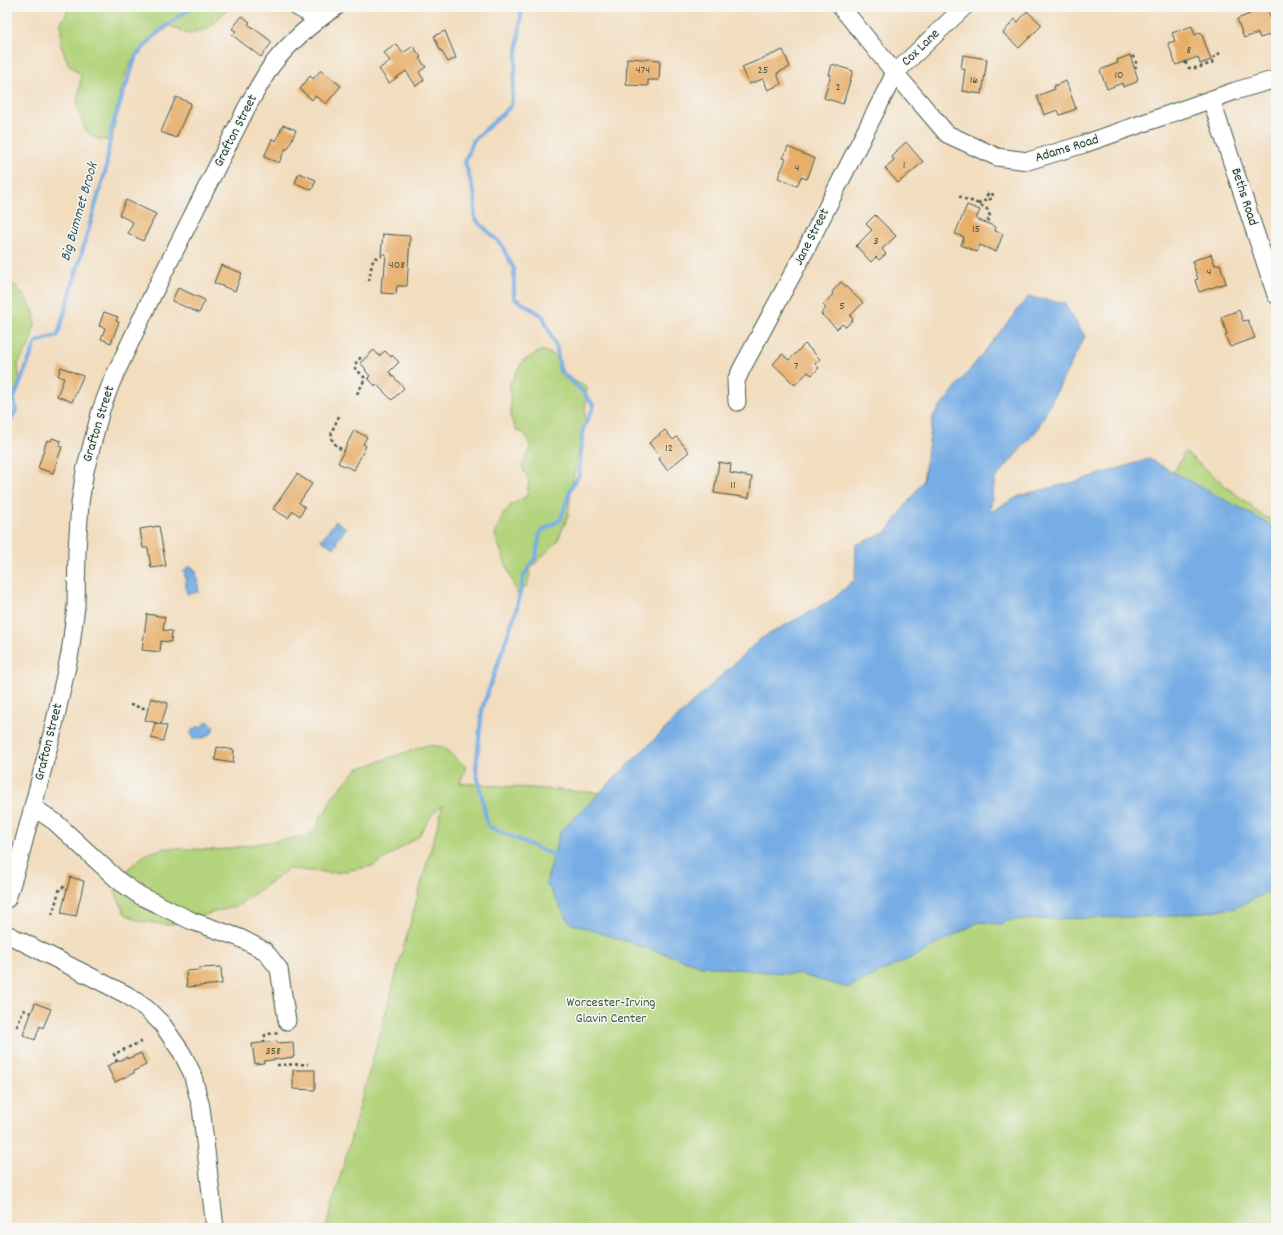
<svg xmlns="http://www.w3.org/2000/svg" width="1283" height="1235" font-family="Dekko,sans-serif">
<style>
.green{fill:#b3d37b;stroke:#698858}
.water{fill:#77ade5;stroke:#4b758c}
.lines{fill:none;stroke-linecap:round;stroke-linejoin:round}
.stream{stroke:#77ade5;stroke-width:4}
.building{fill:#e7af6b}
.minor-casing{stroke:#3f5549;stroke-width:19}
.path{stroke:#3f5549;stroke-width:2.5;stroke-dasharray:3 3;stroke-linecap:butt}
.minor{stroke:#fff;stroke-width:17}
.labels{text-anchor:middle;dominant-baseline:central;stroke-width:3;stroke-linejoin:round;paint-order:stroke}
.number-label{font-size:12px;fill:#515a42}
.street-label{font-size:14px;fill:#1f3d34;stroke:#f6f6f2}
.park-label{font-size:14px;fill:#3d5b42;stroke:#f6f6f2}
.water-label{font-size:15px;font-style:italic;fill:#355960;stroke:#f6f6f2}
</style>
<rect width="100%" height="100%" fill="#f6f6f2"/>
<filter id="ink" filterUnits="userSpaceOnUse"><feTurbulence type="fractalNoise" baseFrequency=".025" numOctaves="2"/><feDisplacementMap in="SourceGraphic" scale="8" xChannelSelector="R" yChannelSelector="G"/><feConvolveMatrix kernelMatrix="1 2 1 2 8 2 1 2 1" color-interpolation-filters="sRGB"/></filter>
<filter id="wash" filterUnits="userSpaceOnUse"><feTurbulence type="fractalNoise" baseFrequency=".012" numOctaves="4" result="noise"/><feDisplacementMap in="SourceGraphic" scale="16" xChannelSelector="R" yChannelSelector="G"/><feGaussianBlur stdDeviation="0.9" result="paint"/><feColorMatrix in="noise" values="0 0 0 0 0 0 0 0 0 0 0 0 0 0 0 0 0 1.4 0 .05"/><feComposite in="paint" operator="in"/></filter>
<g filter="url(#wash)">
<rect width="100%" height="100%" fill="#f2ddbf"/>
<path class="green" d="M70 7H229L209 28 188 34 170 26C157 35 143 44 134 57 122 74 116 118 112 141L98 139 86 131 77 106 81 76 69 65 61 46V23Z
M7 282 16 286 34 311 35 324 29 346 18 364 20 385 12 398 9 426 7 430Z
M542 350 554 355 565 375 587 388 584 428 572 483 568 516 557 542 531 568 527 586 517 594 495 535 502 516 511 505 527 496 529 481 522 466 531 448 525 434 516 430 511 418 510 383 523 361Z
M1185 452 1234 493 1250 504 1255 511 1276 523V1228H326L443 805 433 813 418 837 373 866 334 873 289 869 237 906 168 925 139 921 125 914 115 892 130 867 146 854 164 848 217 850 308 836 317 829 321 815 326 811 333 796 357 769 427 745 443 747 466 767 460 783 979 820Z"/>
<path class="water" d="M1028 297 1064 303 1085 336 1037 430 995 479 990 512 1021 495 1074 482 1149 459 1268 523 1276 531V882L1268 892 1235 908 1172 916 1011 920 1000 924 979 922 923 952 848 988 801 975 702 966 570 923 546 883 560 832 644 749 760 639 833 599 855 579 856 545 887 532 923 481 933 416Z
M336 521 346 528 336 542 338 543 334 548 333 547H332L321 540Z
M187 567H193V570H196L199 592 187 594 184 570H187Z
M206 722H209L213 725 214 727 212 733 204 738H193L191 733 192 730 198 727 203 726Z"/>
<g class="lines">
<path class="stream" d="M522 7 511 106 473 141 465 162 475 197V219L501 244 514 269V298L543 316 557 349 560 371 582 391 594 406 583 429 579 475 570 490 561 519 540 532 536 557 524 575 516 611 482 709 476 769 488 826 546 852 558 856
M7 428 16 410 14 398 36 342 58 335 106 169 111 130 136 56 159 31 192 7"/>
</g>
<g id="blocks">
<path class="building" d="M1259 7H1267L1275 33 1260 38 1258 33 1244 38 1237 19 1250 14 1249 10Z
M1027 11 1042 25 1019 48 1003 33 1015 19 1018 22Z
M242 16 250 22 248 24 272 42 261 57 232 35 236 31 232 29Z
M1192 26 1195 35 1201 32 1211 60 1200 64 1198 57 1176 65 1168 43 1175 41 1172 33Z
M445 31 456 58 448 62 441 50H440L434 36Z
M396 44 403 53 413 46 421 57 419 58 426 67 419 72 424 80 416 86 406 71 389 83 379 69 390 61 384 53Z
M783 50 790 67 777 73 781 84 768 90 763 79 749 84 742 67Z
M963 55 987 59 982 94 962 91 965 69 961 68Z
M1130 55 1138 79 1136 80 1137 82 1123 87 1122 83 1107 89 1100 70 1118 63 1117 60Z
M627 58 660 60 659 80H648V86L626 85Z
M832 64 853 71 843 104 824 98 831 75H829Z
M321 70 341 86 326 104 315 96 312 100 300 89 310 76 313 79Z
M1066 81 1076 109 1060 115 1058 110 1044 115 1037 96 1055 89 1054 86Z
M176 97 191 103 176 138 161 132Z
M283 125 296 130 288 149 286 148 279 163 264 157 272 139 276 141Z
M906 142 923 162 898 183 885 168 894 160 892 157 897 152 896 151Z
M788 147 815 159 807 179 801 177 797 186 778 178 786 159 783 158Z
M299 173 316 180 312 190 295 183Z
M126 200 156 214 143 241 128 233 133 222 119 215Z
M967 205 980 210 976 219 996 227 995 231 1003 234 996 252 980 245 977 252 961 245 964 237 955 234Z
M875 215 896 236 882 249 886 254 879 260 876 257 871 262 856 246 872 230 866 224Z
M383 234 410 236 407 286H397L396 294 381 293 382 276H384L386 254H381Z
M1211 254 1215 265 1220 264 1226 283 1199 292 1195 280 1198 279 1192 261Z
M221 265 242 273 235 291 214 283Z
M841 282 863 303 850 316 853 319 846 327 842 324 837 329 821 314 826 308 823 305 833 294 832 292Z
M178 288 205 300 199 313 172 301Z
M1239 310 1243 321 1248 320 1255 338 1230 347 1225 335 1227 334 1221 317Z
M104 312 118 317 116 321 119 322 111 343 101 339 105 328 99 326Z
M805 344 820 359 815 364 819 368 812 375 808 372 795 385 773 364 782 354 789 360Z
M374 350 379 356 385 351 391 357 392 355 399 362 389 372 404 388 392 400 376 384 375 386 368 378 370 376 365 370 366 369 360 363Z
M61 367 83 376 72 402 57 396 64 378 58 376Z
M354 430 367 437 363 444 366 446 354 470 338 463Z
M665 430 673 440 677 437 689 452 667 470 659 459 661 458 649 443Z
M52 438 61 441 59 446 62 447 53 473 38 468 47 440 51 441Z
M719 462 731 464 730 473 752 477 749 498 714 493Z
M297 474 312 484 299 503 305 507 300 516 293 511 288 518 273 509Z
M159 526 166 566 151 568 148 548H143L140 529Z
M147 614 165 617 163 630 172 631 171 642 161 641 160 652 142 650Z
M151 698 168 703 161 724 145 720Z
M155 723 167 726 163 741 151 738Z
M217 747 234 750 233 763 215 760Z
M70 877 84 881 76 916 61 913Z
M221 967 222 984 187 987 186 971 200 970 199 968Z
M35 1003 51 1009 43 1028 40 1026 35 1040 23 1035Z
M277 1041V1043L293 1042 294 1057 264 1061V1063L255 1064 252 1044Z
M141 1053 146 1065 134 1071V1073L115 1082 107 1066 127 1057V1059Z
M293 1070H315V1090L293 1089Z"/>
</g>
</g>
<g filter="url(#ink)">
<use href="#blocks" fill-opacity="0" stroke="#3f5549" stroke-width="1"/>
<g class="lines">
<g class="minor-casing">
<path id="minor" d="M297 7 319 19
M841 7 895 73 947 134 997 157 1028 161 1084 144 1235 91 1276 79
M1211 99 1276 295
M737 402 736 381 742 368 805 251 895 73 964 7
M33 807 55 822 119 881 139 895 192 921 240 938 265 951 279 969 287 1021
M7 899 19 860 52 734 70 653 76 606 77 550 80 503 85 471 101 410 112 381 153 294 247 107C255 93 263 78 272 65 290 42 312 23 336 7
M7 934 127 995 147 1009 162 1024 182 1053 192 1073 201 1107 215 1228"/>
</g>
<path class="path" d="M1132 56C1135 58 1137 63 1136 68
M1185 62 1189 68H1197L1212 63 1213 58 1220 53
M987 196a3 3 0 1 1 6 0a3 3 0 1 1-6 0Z
M959 196 969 201H973L987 209 990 216 987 223
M978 204 988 199
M369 281 372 263 375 258 382 256
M357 394 362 385 365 378 355 368V364L361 357
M339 416 332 431 331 438 337 447 344 450
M130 705 148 709
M52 915 60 888 63 887 67 888
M17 1027 23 1010 31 1013
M264 1043 265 1035 267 1034 280 1033
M117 1062 114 1054 143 1041
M277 1065 308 1064"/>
<use href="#minor" class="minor"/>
</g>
</g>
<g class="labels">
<g class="number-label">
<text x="1189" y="50">8</text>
<text x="643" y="70">474</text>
<text x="763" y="70">25</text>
<text x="1119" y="75">10</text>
<text x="974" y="80">16</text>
<text x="838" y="87">2</text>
<text x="904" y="165">1</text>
<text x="797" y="168">4</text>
<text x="976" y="229">15</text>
<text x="876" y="241">3</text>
<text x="397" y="265">408</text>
<text x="1209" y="272">4</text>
<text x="842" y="306">5</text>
<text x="796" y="366">7</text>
<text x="669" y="448">12</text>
<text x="733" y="485">11</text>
<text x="273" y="1051">358</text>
</g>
<g class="street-label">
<text transform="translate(921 48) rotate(-44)">Cox Lane</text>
<text transform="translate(236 131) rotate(-63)">Grafton Street</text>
<text transform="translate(1067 149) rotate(-17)">Adams Road</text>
<text transform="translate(1244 197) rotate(72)">Beths Road</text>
<text transform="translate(812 237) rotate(-63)">Jane Street</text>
<text transform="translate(99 424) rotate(-73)">Grafton Street</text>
<text transform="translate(49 742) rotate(-76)">Grafton Street</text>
</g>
<g class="park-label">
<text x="611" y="1003">Worcester-Irving<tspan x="611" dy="16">Glavin Center</tspan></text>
</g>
<g class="water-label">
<text transform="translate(80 212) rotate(-74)">Big Bummet Brook</text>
</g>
</g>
<rect width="1283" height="1235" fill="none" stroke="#f6f6f2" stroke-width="24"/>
</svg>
